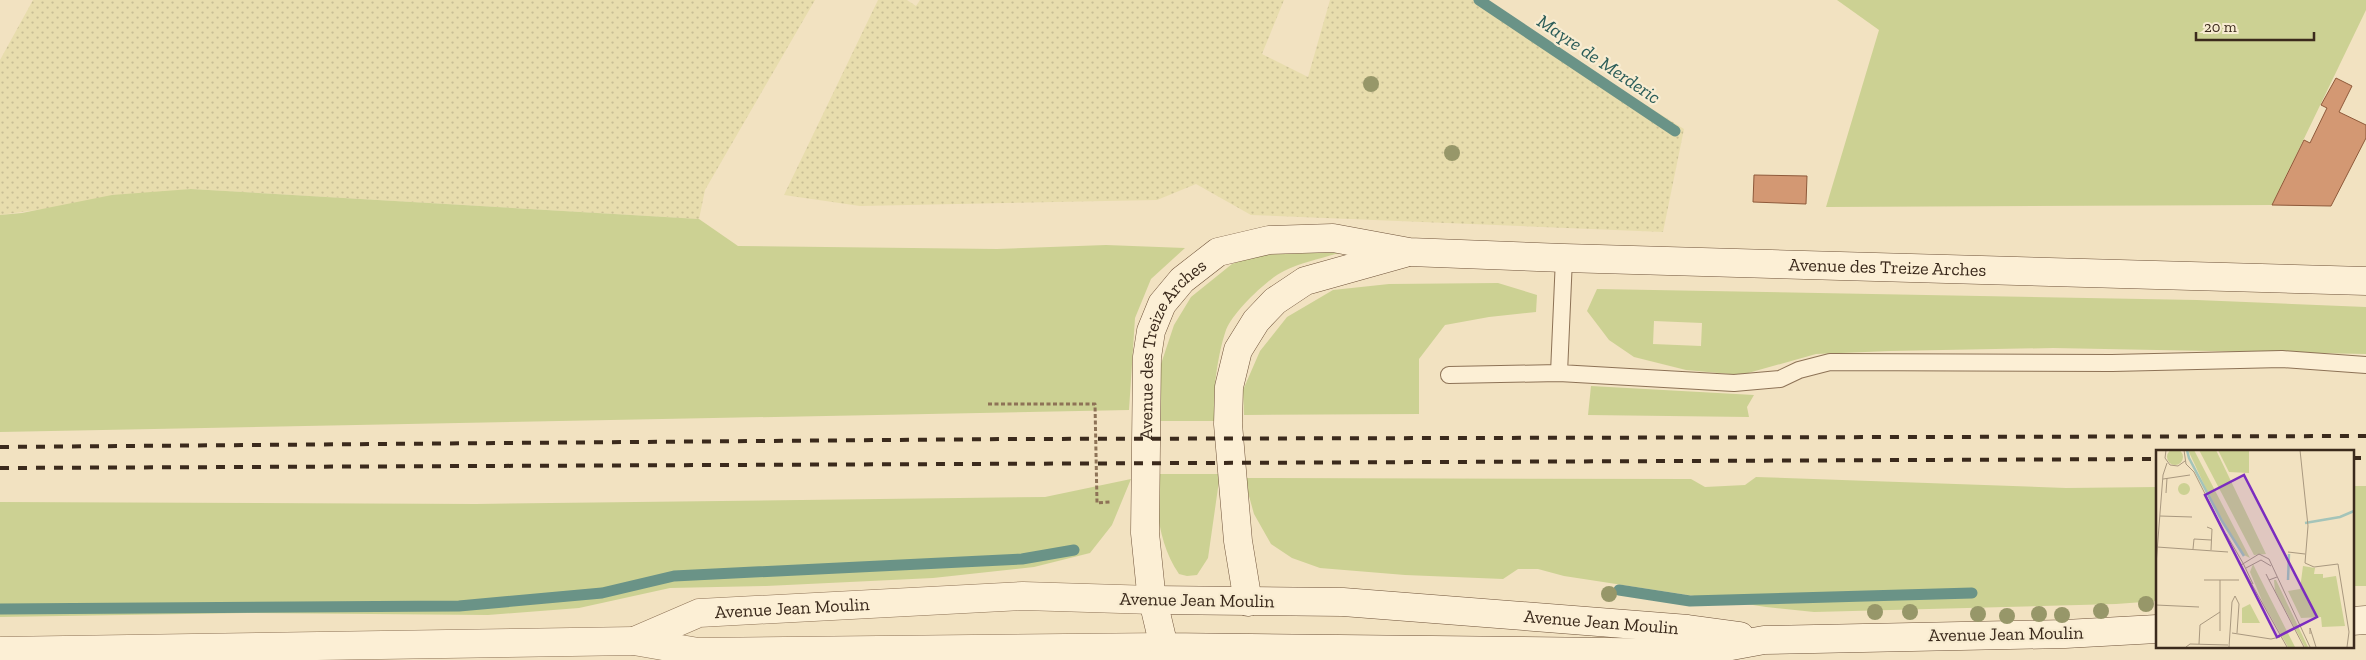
<svg xmlns="http://www.w3.org/2000/svg" width="2366" height="660" font-family="'Zilla Slab',serif">
<style>
.farmland{fill:url(#farmland-dots)}
.grass{fill:#ccd193;fill-rule:evenodd}
.lines{fill:none;stroke-linecap:round;stroke-linejoin:round}
.stream{stroke:#6a9387;stroke-width:11}
.building{fill:#d39873;stroke:#8e593a}
.service-casing{stroke:#8d7256;stroke-width:18}
.tertiary-casing{stroke:#8d7256;stroke-width:29}
.secondary-casing{stroke:#6f533a;stroke-width:29}
.path{stroke:#8d7256;stroke-width:3;stroke-dasharray:4 2.5;stroke-linecap:butt}
.service{stroke:#fcefd5;stroke-width:16}
.tertiary{stroke:#fcefd5;stroke-width:28}
.secondary{stroke:#fcefd5;stroke-width:28}
.rail{stroke:#3b2a1c;stroke-width:4;stroke-dasharray:9 9;stroke-linecap:butt}
.tree{fill:#979769}
.labels{text-anchor:middle;dominant-baseline:central;stroke-width:4.5;stroke-linejoin:round;paint-order:stroke}
.street-label{font-size:18px;fill:#3b2a1c;stroke:#f8ecd1}
.water-label{font-size:19px;font-style:italic;fill:#2a5c58;stroke:#f8ecd1}
.inset-river{fill:none;stroke:#a4c4b9;stroke-width:2.5}
.inset-road{fill:none;stroke:#a9987f;stroke-width:1}
.view{fill:#7b2cbf;fill-opacity:0.15;stroke:#7b2cbf;stroke-width:2.5}
.inset-edge{fill:none;stroke:#3b2a1c;stroke-width:2.5}
</style>
<defs>
<pattern id="farmland-dots" width="8" height="8" patternUnits="userSpaceOnUse" patternTransform="scale(1.25)"><rect width="8" height="8" fill="#e8ddad"/><path d="M2 2h.1M6 6h.1" fill="none" stroke="#c8be94" stroke-width="1.8" stroke-linecap="round"/></pattern>
</defs>
<rect width="100%" height="100%" fill="#f2e2c1"/>
<path class="farmland" d="M33 0H815L705 190 699 219 191 189 0 215V60Z
M878 0H907L916 6 920 0H1284L1262 54 1308 77 1330 0H1479L1684 129 1663 232 1251 215 1196 184 1157 200 860 206 784 195Z"/>
<path class="grass" d="M1837 0H2366V10L2272 205 1826 207 1879 30Z
M191 189 699 219 738 246 997 249 1106 245 1185 248 1151 279 1135 318 1129 410 0 432V215L22 213 112 195Z
M1342 252C1324 258 1301 262 1284 271 1266 280 1233 312 1226 330 1218 353 1211 397 1216 421H1156L1159 370 1174 325 1191 297 1232 264 1257 255Z
M1498 283 1537 295 1536 312 1489 317 1445 325 1419 359V414L1244 415 1243 390 1260 351 1287 317 1333 290 1389 284Z
M1597 289 2197 300 2366 307V354L2053 348 1890 351 1816 354 1741 375 1686 370 1634 357 1609 340 1587 311ZM1654 321 1702 323 1701 346 1653 344Z
M1591 386 1754 395 1747 407 1749 417 1588 415Z
M1155 474H1220L1208 558 1197 575 1187 576 1179 574C1159 545 1156 509 1155 474Z
M1756 477 2066 488 2157 487V601L2116 604 1814 612 1766 607 1564 576 1538 569H1518L1503 579 1405 575 1320 568 1292 558 1271 544 1254 514 1244 478 1691 479 1705 487 1745 485Z
M1131 479 1112 525 1090 553 1034 567 933 578 766 586 670 588 579 608 488 615 247 613 0 617V502L476 504 1045 497Z
M2352 486H2366V586H2352Z"/>
<g class="lines">
<path class="stream" d="M1479 0 1675 131
M1619 590 1690 601 1972 593
M0 609 459 606 602 593 674 576 1022 559 1074 550"/>
</g>
<path class="building" d="M2336 78 2352 86 2339 112 2366 125V138L2331 206 2272 205 2304 140 2310 143 2327 108 2321 105Z
M1754 175 1807 176 1806 204 1753 202Z"/>
<g class="lines">
<g class="service-casing">
<path id="service" d="M1559 373 1734 383 1780 379 1799 370 1830 362 2112 363 2282 359 2366 365
M1449 375 1559 373 1564 258"/>
</g>
<g class="tertiary-casing">
<g id="tertiary">
<path id="s1" d="M634 641 699 613 1023 596 1153 600"/>
<path d="M0 651 634 641 698 652 1164 647"/>
</g>
</g>
<g class="secondary-casing">
<g id="secondary">
<path id="s2" d="M1153 600 1343 602 1688 629 1740 636"/>
<path d="M1248 602 1238 541 1228 424 1229 387 1238 350 1256 321 1275 301 1305 281 1405 253"/>
<path d="M2352 621 2366 620"/>
<path id="s3" d="M2157 629 2065 634 1764 640 1693 653 1164 647 1151 592 1145 533 1147 357 1151 331 1162 304 1182 280 1218 252 1269 240 1333 238 1409 252 1564 258 2366 281"/>
</g>
</g>
<path class="path" d="M988 404H1095L1097 503 1110 502"/>
<use href="#service" class="service"/>
<use href="#tertiary" class="tertiary"/>
<use href="#secondary" class="secondary"/>
<path class="rail" d="M0 447 1012 439 2366 436
M2352 458H2366
M0 468 2157 459"/>
</g>
<g class="tree">
<circle cx="1371" cy="84" r="8"/>
<circle cx="1452" cy="153" r="8"/>
<circle cx="1609" cy="594" r="8"/>
<circle cx="2146" cy="604" r="8"/>
<circle cx="2101" cy="611" r="8"/>
<circle cx="1875" cy="612" r="8"/>
<circle cx="1910" cy="612" r="8"/>
<circle cx="1978" cy="614" r="8"/>
<circle cx="2039" cy="614" r="8"/>
<circle cx="2062" cy="615" r="8"/>
<circle cx="2007" cy="616" r="8"/>
</g>
<g class="labels">
<g class="street-label">
<text stroke="none"><textPath href="#s3" startOffset="2091">Avenue des Treize Arches</textPath></text>
<text stroke="none"><textPath href="#s3" startOffset="1302">Avenue des Treize Arches</textPath></text>
<text transform="translate(1197 600) rotate(1)">Avenue Jean Moulin</text>
<text stroke="none"><textPath href="#s1" startOffset="164">Avenue Jean Moulin</textPath></text>
<text stroke="none"><textPath href="#s2" startOffset="449">Avenue Jean Moulin</textPath></text>
<text transform="translate(2006 634) rotate(-1)">Avenue Jean Moulin</text>
</g>
<g class="water-label">
<text transform="translate(1599 59) rotate(34)">Mayre de Merderic</text>
</g>
</g>
<g transform="translate(2156 450)">
<rect width="198" height="198" fill="#f2e2c1"/>
<path d="M11 7a8 8 0 1 1 16 0a8 8 0 1 1-16 0ZM32 0H38L94 108 86 104 66 73ZM43 0H60L110 104 98 105ZM62 0H93V23L73 22ZM22 39a6 6 0 1 1 12 0a6 6 0 1 1-12 0ZM97 114 111 142 139 197H132L107 153 94 122ZM147 116 159 118 158 124H167V128L180 126 189 176 166 177 165 167 145 168 132 141 144 139ZM118 130H120L152 197H149L119 141ZM94 154 104 173H86V158Z" fill="#ccd193"/>
<path class="inset-river" d="M31 0 33 8 66 71 88 106M149 73 184 67 198 61M132 130 133 104"/>
<path class="inset-road" d="M10 0 9 8 14 15 22 16 29 11M28 0 30 14 38 22 85 115M144 0 152 76 149 113 158 117 182 114 193 182 191 197M7 29 34 25M10 43 11 28M4 66 36 67M51 77 56 79 55 100M70 84 87 113M1 97 72 102M37 99 38 89 55 90M132 102 149 104M87 113 97 134M0 115 7 25 11 13M90 118 105 110 115 116M110 124 113 130 121 127M48 130H83M113 130 148 197M79 146 83 154 81 183M0 155 43 157M64 162V181M76 183 115 189 124 187M154 184V178L160 197M43 194 44 175 64 162V130M30 197 34 194 72 195M73 197 76 152 79 146M131 197 85 115 103 104 113 109 154 197"/>
<path class="view" d="M88 25 161 167 121 187 49 45Z"/>
<rect width="198" height="198" class="inset-edge"/>
</g>
<path d="M2196 32v8h118v-8" fill="none" stroke="#3b2a1c" stroke-width="2.5"/>
<text x="2204" y="32" font-size="15" fill="#3b2a1c" stroke="#f8ecd1" stroke-width="4" paint-order="stroke">20 m</text>
</svg>
